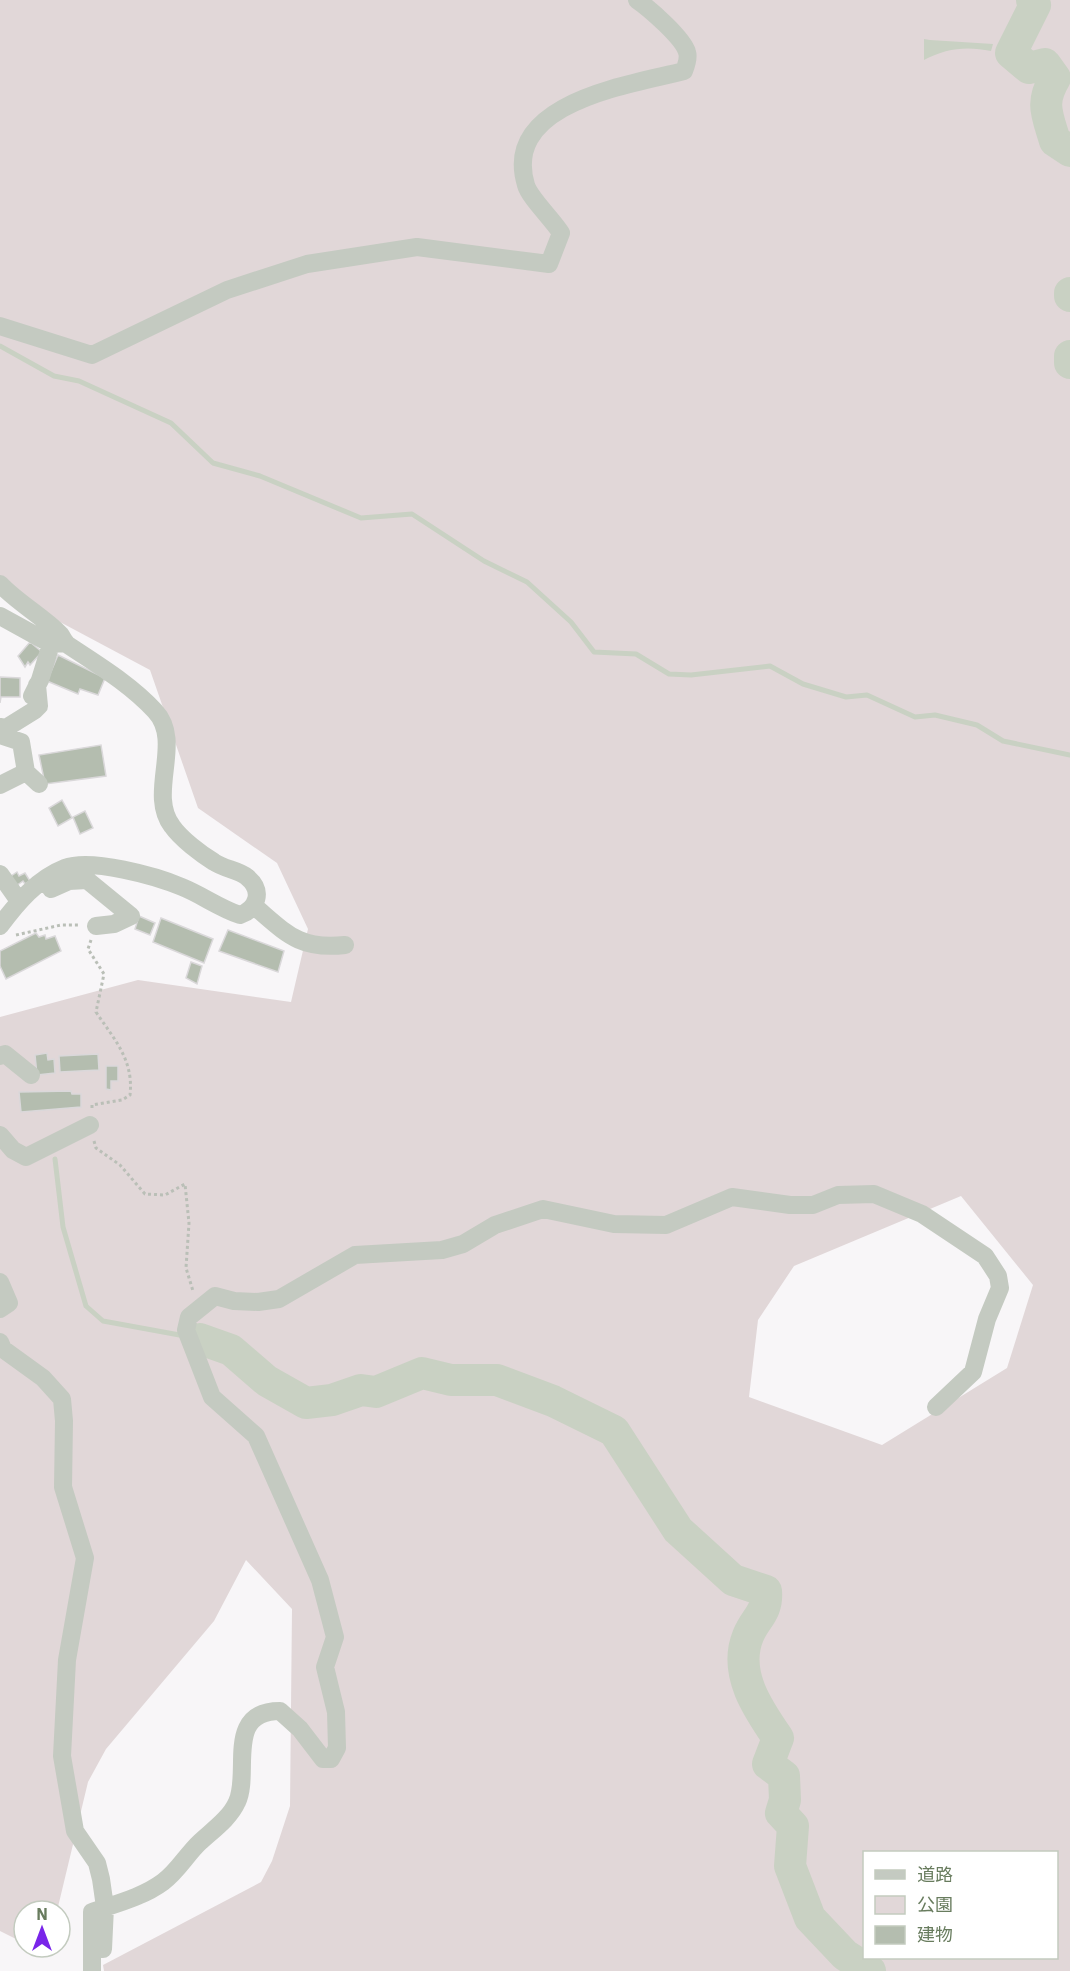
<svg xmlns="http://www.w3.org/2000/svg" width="1070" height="1971" font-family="'IBM Plex Sans','Noto Sans JP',sans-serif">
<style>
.green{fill:#e1d7d8;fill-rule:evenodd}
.water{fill:#c9d1c3}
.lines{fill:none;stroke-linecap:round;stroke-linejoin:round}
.stream{stroke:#c9d1c3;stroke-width:5}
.river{stroke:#c9d1c3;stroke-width:32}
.building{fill:#b4bdaf;stroke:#dad8da;stroke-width:1.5}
.path{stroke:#babfb7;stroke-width:3;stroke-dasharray:3 3;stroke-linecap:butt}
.minor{stroke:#c4cac1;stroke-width:18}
</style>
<rect width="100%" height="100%" fill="#f8f6f8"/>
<path class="green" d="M0 0H1070V1971H104L103 1965 261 1882 272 1861 290 1806 292 1609 246 1560 214 1621 106 1749 88 1782 57 1911H24V1943L0 1931V1017L138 980 291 1002 308 929 277 863 198 808 150 670 0 590ZM961 1196 1033 1285 1007 1368 882 1445 749 1397 758 1320 794 1266ZM864 1852H1056V1958H864Z"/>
<path class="water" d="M924 39 930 40 993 44 991 51C967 46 946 48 924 60Z"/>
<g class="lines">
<path class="stream" d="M0 346 54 376 79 381 171 423 213 463 260 476 361 518 412 514 484 561 527 582 571 622 594 652 636 654 669 674 691 675 770 666 803 684 846 697 867 695 915 717 935 715 977 725 1003 741 1070 755
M55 1159 63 1227 86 1306 103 1321 185 1336"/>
<path class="river" d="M1032 0 1035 5 1011 53 1029 68 1045 64 1055 78C1040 103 1047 114 1055 141L1070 151
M1070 293V296
M1070 356V363
M200 1339 231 1350 267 1381 306 1403 332 1400 361 1390 376 1392 422 1373 451 1380H497L553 1401 614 1431 678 1530 733 1580 766 1591C768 1613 755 1618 748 1636 733 1673 758 1709 778 1738L768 1764 784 1776 785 1800 781 1813 793 1826 790 1866 810 1918 845 1955 870 1971"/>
</g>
<path class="building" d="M30 642 42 652 30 665 28 662 25 667 18 656Z
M58 655 105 678 98 695 80 689 78 694 47 681Z
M0 677 20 678V697H1L0 703Z
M101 745 106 776 45 784 39 755Z
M62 800 72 818 58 826 49 808Z
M85 811 93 828 80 834 73 817Z
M17 872 19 876 25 873 30 881 25 884 23 881 16 886 11 876Z
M139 916 155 923 150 935 135 929Z
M161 918 213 939 204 963 153 942Z
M228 930 284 951 278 972 219 951Z
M36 933 39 937 45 935 46 939 55 936 61 951 6 979 0 966V951Z
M191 962 202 966 197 984 186 978Z
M47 1053 48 1060 54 1059 55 1073 37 1075 35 1055Z
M98 1054 99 1070 60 1072 59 1056Z
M106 1066H118V1081H111V1090L106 1089Z
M71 1091 72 1094H81V1107L21 1112 19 1092Z"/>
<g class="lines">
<path class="path" d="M16 935 61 925H80
M91 940 88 949 104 974 96 1012C114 1039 134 1060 130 1095L122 1100 92 1105V1108
M94 1141 96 1148 120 1165 145 1194 165 1195 185 1184 189 1223 186 1268 193 1291"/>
<path class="minor" d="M0 326 92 355 227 290 307 264 417 247 549 264 561 233C553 220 529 197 526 185 501 102 630 85 684 71 686 66 689 58 687 52 683 38 650 9 637 0
M0 584C18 603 42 616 60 634 63 638 64 642 68 645 98 665 130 684 155 711 184 742 147 793 172 826 181 839 201 854 214 862 224 869 239 870 247 877 264 891 257 909 240 915 219 908 202 895 182 887 156 876 91 858 65 868 37 879 17 903 0 926
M0 616 51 644 66 643
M32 696 40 680 51 644
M0 727 6 728 35 710 39 706 37 685
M0 735 21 742 26 772 0 785
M26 772 39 784
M0 874 19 901
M50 887 51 889 69 881 87 880 131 916 114 924 96 926
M254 906C286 933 299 950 345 945
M0 1056 5 1054 31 1075
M0 1135 13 1150 26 1157 90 1125
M0 1282 9 1303 0 1309
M0 1342 3 1349 43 1378 62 1399 64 1421 63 1487 85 1558 67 1660 62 1756 75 1831 97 1863 101 1879 105 1907 103 1949
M92 1971V1912C115 1904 143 1897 163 1882 178 1871 187 1854 200 1842 213 1830 230 1818 237 1802 251 1773 224 1711 280 1711L300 1729 323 1759H331L337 1748 336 1712 325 1667 335 1637 320 1580 256 1436 212 1397 186 1330 189 1317 215 1296 234 1301 258 1302 279 1299 355 1255 442 1250 463 1244 495 1225 543 1209 614 1224 666 1225 732 1197 790 1205H813L838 1195 874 1194 922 1214 985 1256 998 1276 1000 1288 987 1319 973 1372 936 1407"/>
</g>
<rect x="863" y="1851" width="195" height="108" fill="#ffffff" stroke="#c3cbbf" stroke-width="1.5"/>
<rect x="875" y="1870" width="30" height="9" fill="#c4cac1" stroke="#c3cbbf" stroke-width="1.5"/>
<text x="917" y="1881" font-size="18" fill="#687c5e">道路</text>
<rect x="875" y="1896" width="30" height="18" fill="#e1d7d8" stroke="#c3cbbf" stroke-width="1.5"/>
<text x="917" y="1911" font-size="18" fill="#687c5e">公園</text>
<rect x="875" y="1926" width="30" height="18" fill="#b4bdaf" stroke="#c3cbbf" stroke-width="1.5"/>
<text x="917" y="1941" font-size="18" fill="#687c5e">建物</text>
<g transform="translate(42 1929)"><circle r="28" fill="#ffffff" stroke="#c3cbbf" stroke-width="1.5"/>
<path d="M0-4.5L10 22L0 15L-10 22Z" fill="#7925e9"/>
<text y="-9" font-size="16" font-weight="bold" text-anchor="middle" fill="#687c5e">N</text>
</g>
</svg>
